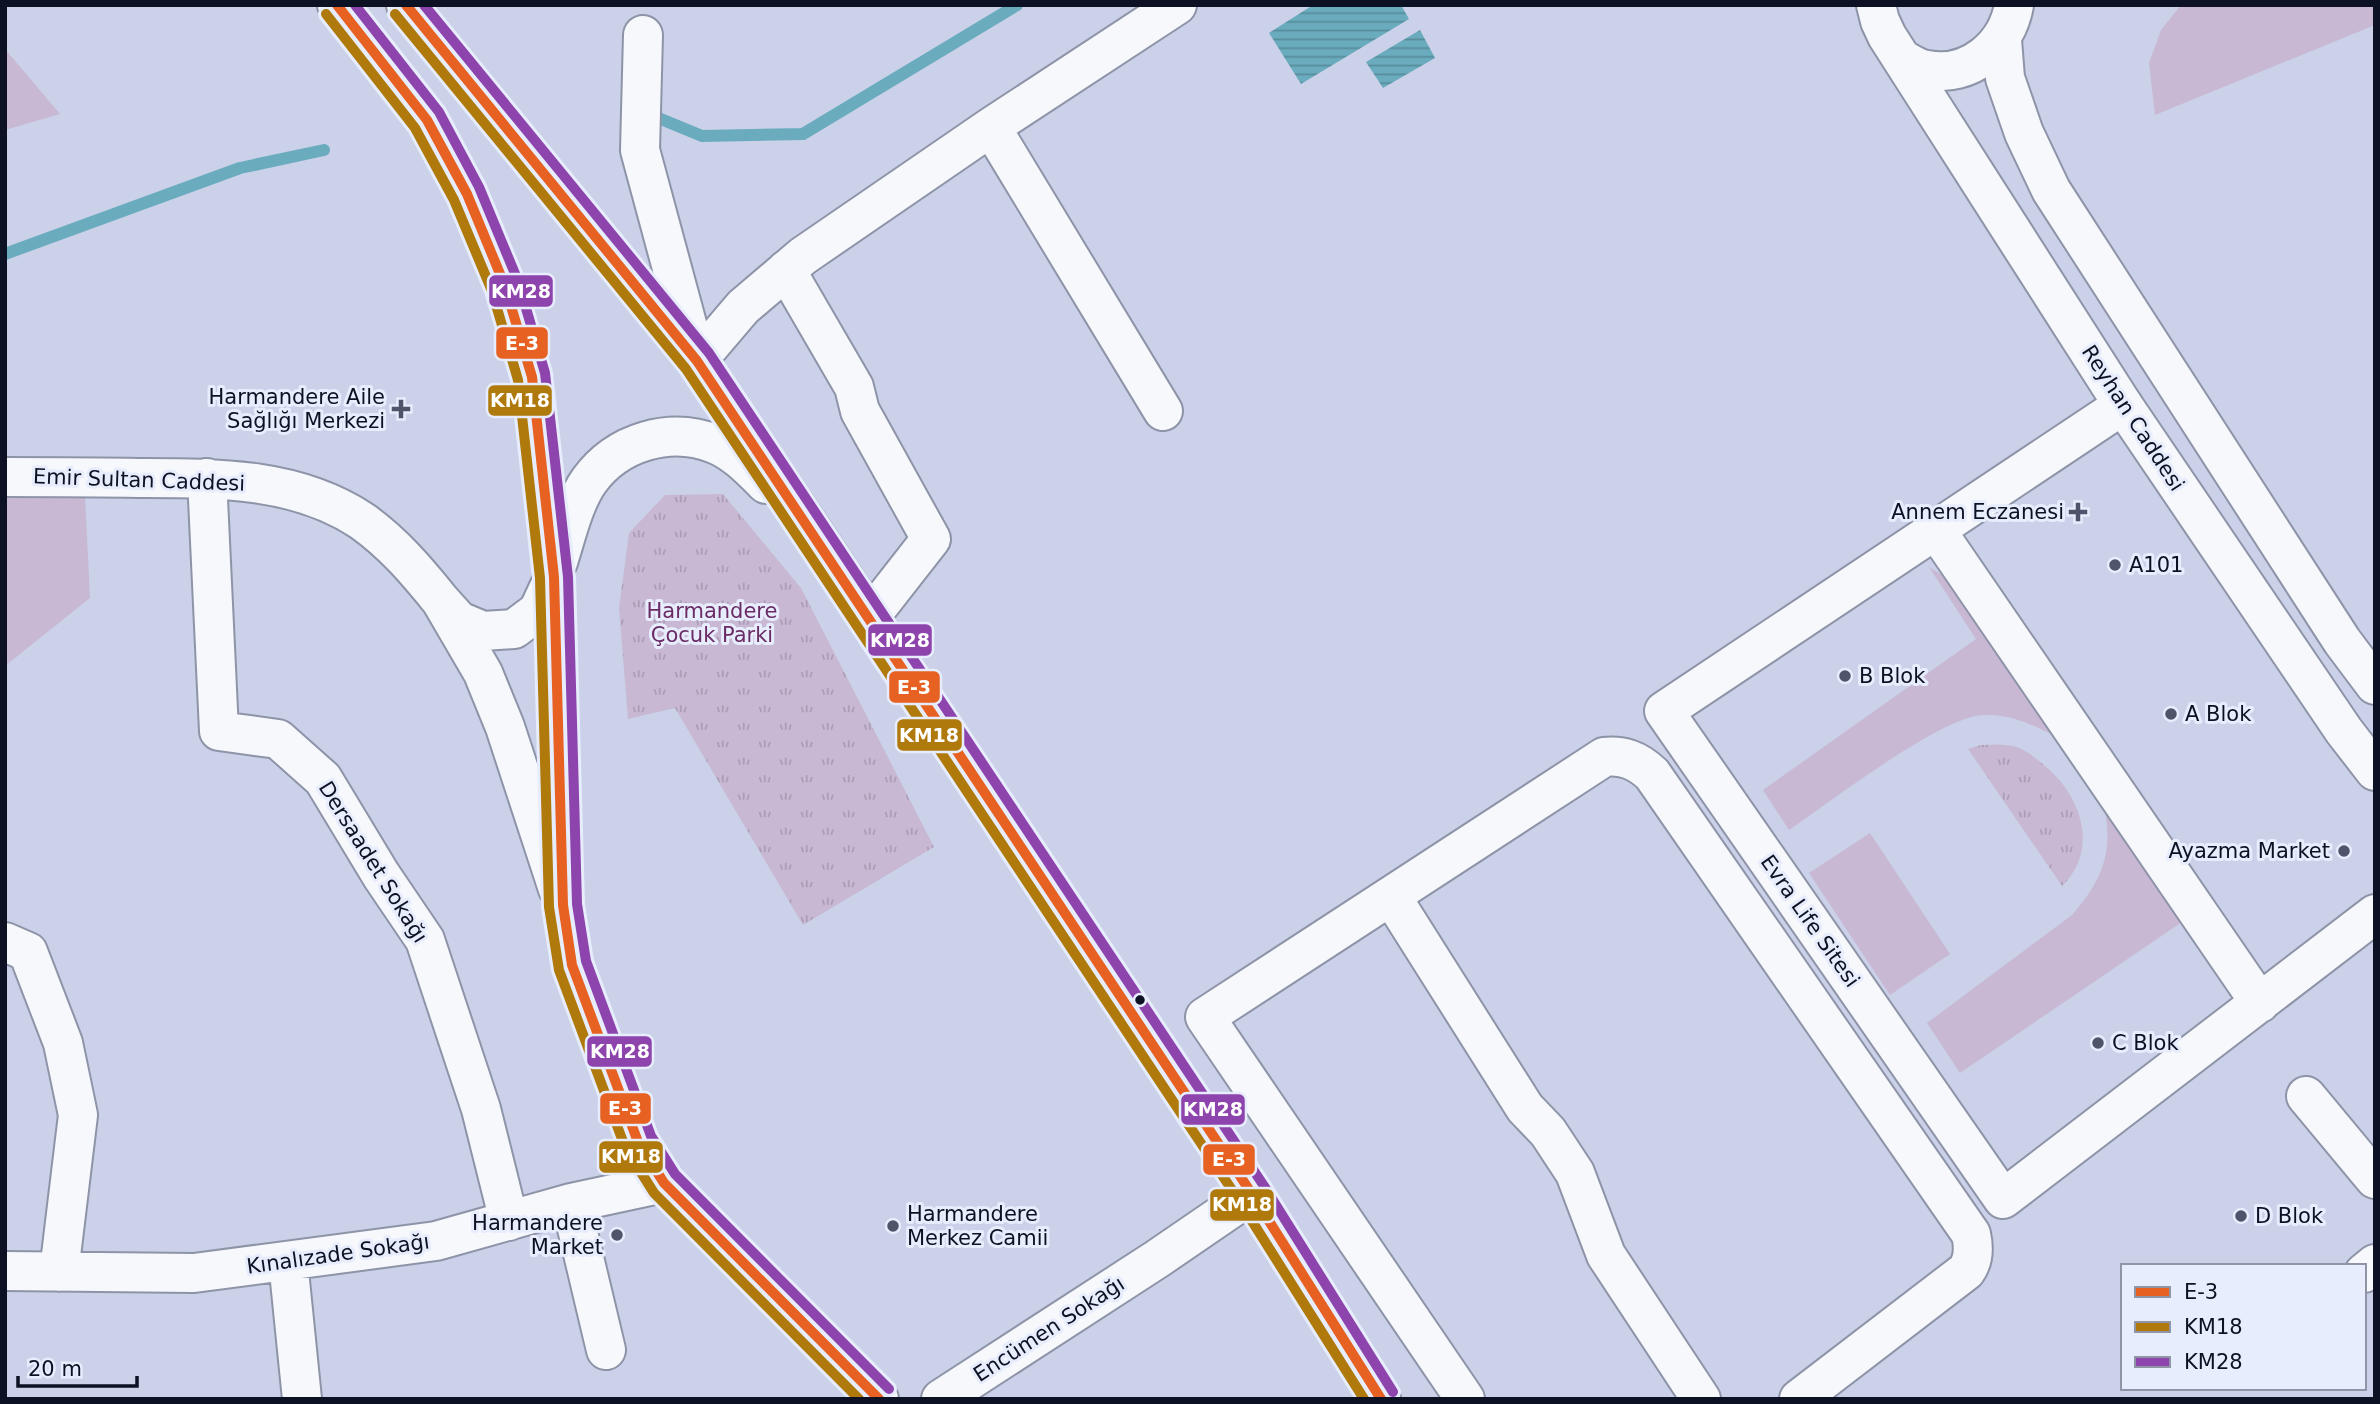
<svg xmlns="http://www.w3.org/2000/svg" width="2380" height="1404" font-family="'DejaVu Sans',sans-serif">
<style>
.grass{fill:#c8b8d4}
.park{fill:url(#park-tufts)}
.water{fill:url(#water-rules)}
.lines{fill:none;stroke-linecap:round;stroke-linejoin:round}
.stream{stroke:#6aacbe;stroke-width:12}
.minor-casing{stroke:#8e94a8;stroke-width:42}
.major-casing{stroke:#8e94a8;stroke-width:42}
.minor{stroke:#f7f8fc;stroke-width:38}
.major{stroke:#f7f8fc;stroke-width:38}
.bus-1-casing{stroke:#e7edfd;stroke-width:16}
.bus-2-casing{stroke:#e7edfd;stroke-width:16}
.bus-3-casing{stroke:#e7edfd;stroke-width:16}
.bus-1{stroke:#e66122;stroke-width:10}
.bus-2{stroke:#b0790b;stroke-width:10}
.bus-3{stroke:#8e44ad;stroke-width:10}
.poi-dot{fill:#4e5469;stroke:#e7edfd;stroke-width:2.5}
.bus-dot{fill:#0c1124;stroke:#e7edfd;stroke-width:2.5}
.labels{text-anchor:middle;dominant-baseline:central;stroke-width:6;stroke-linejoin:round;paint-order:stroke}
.poi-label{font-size:21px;fill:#0c1124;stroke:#e7edfd;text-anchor:start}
.street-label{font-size:21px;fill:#0c1124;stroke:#e7edfd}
.park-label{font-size:21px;fill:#6b2c66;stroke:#e7edfd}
.line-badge{stroke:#e7edfd;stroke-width:2.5}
.badge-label{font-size:19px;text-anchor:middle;font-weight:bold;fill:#fff}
</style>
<defs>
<pattern id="park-tufts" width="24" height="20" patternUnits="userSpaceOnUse" patternTransform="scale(1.75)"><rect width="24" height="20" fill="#c8b8d4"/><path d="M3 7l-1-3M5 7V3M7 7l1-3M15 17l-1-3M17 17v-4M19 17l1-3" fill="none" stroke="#ab9db6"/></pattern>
<pattern id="water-rules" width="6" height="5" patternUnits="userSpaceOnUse" patternTransform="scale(1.75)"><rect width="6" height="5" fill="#6aacbe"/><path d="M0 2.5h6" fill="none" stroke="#568b9a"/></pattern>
</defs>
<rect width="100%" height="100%" fill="#cad1e9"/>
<path class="grass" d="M2181 5H2375V25L2155 115 2149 63 2161 30Z
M5 49 60 114 5 130Z
M5 493 85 495 90 598 5 666Z
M1929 567 1956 584 2055 736C2031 724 2011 714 1983 715 1940 717 1829 803 1789 830L1763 790 1976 639Z
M2104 806 2185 920 1960 1073 1927 1023 2072 915C2102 881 2114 852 2104 806Z
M1870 833 1950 954 1890 995 1809 873Z"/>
<path class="park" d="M723 494 801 588 934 847 803 925 675 708 628 719 619 608 629 533 665 495Z
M1981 745C1993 745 2007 743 2019 748 2029 752 2038 760 2046 767 2082 797 2099 850 2062 886L1968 749Z"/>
<path class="water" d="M1313 5H1401L1409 19 1301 84 1269 33Z
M1420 30 1435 58 1383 88 1366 62Z"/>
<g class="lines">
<path class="stream" d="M656 117 702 136 803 134 1017 5
M5 254 240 168 324 150"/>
<g class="minor-casing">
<path id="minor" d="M643 35 640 150 697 361
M991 127 1163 411
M786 270 854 387 860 411 931 539 870 617
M697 361 743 307 803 256 991 127 1177 5
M2123 405 1664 711 2003 1199 2375 914
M5 477C50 477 95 477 139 478 215 478 296 477 362 521 393 543 417 571 441 601
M207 478 219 731 278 739 323 779 381 875 425 940 481 1109 509 1221
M1936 530 2260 1003
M554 577 538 611 514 629 483 631 459 621 441 601 483 673 505 727 558 889
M1391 896 1525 1108 1548 1132 1575 1173 1606 1255 1701 1399
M5 942 28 952 63 1043 78 1115 59 1272
M2306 1096 2375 1179
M571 1203 606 1350
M288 1261 302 1399
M5 1271 194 1273 436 1241 571 1203 664 1183
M2364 1273 2375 1264
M941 1399 1157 1259 1252 1194
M1465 1399 1205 1017 1604 757C1623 755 1637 760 1652 774L1971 1234C1974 1247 1974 1260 1966 1271L1799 1399"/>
</g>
<g class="major-casing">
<path id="major" d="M337 5 427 120 467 194 505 286 532 377 554 577 563 905 572 965 638 1142 664 1183 879 1399
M406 5 697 361 809 526 1252 1194 1381 1399
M1876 5 1880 21 1887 36 2123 405 2344 731 2375 771
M2002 40 2005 78 2024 133 2051 190 2342 641 2375 685
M1902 59C1910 63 1918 69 1927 70 1970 78 2007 46 2014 5
M558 562C566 537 574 502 589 481 617 442 670 426 715 444 735 452 751 469 766 484"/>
</g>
<use href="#minor" class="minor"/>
<use href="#major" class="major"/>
<g class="bus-1-casing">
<path id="bus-1" d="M337 5 427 120 467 194 505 286 532 377 554 577 563 905 572 965 638 1142 664 1183 879 1399
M406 5 697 361 1252 1194 1381 1399"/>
</g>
<g class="bus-2-casing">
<path id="bus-2" d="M326 14 415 128 454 200 492 291 518 380 540 578 549 907 559 970 625 1147 654 1193 859 1399
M395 14 686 369 1240 1202 1364 1399"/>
</g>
<g class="bus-3-casing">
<path id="bus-3" d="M355 5 439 112 479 187 518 281 545 373 568 577 577 904 586 961 651 1136 675 1174 889 1389
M424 5 709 353 1264 1186 1393 1392"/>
</g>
<use href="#bus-1" class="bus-1"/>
<use href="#bus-2" class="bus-2"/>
<use href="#bus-3" class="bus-3"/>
</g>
<g class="poi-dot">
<path d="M397.5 398.5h7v7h7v7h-7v7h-7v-7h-7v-7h7z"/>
<path d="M2074.5 501.5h7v7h7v7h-7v7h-7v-7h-7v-7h7z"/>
<circle cx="2115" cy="565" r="7"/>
<circle cx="1845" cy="676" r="7"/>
<circle cx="2171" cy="714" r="7"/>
<circle cx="2344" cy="851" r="7"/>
<circle cx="2098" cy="1043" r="7"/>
<circle cx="2241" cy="1216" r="7"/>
<circle cx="893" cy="1226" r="7"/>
<circle cx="617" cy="1235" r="7"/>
</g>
<circle class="bus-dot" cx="1140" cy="1000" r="6"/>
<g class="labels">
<g class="poi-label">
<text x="385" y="397" text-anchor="end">Harmandere Aile<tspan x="385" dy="24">Sağlığı Merkezi</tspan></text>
<text x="2064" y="512" text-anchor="end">Annem Eczanesi</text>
<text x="2129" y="565">A101</text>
<text x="1859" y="676">B Blok</text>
<text x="2185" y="714">A Blok</text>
<text x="2330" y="851" text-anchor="end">Ayazma Market</text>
<text x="2112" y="1043">C Blok</text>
<text x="907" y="1214">Harmandere<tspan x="907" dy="24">Merkez Camii</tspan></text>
<text x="2255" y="1216">D Blok</text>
<text x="603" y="1223" text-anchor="end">Harmandere<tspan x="603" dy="24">Market</tspan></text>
</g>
<g class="street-label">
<text transform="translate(2133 418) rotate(57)">Reyhan Caddesi</text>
<text transform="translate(139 480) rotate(2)">Emir Sultan Caddesi</text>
<text transform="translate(373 862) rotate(58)">Dersaadet Sokağı</text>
<text transform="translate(1810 921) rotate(55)">Evra Life Sitesi</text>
<text transform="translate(338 1254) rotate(-8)">Kınalızade Sokağı</text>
<text transform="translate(1049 1329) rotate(-33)">Encümen Sokağı</text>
</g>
<g class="park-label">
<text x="712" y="611">Harmandere<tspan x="712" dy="24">Çocuk Parki</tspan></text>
</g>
</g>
<g class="line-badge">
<rect x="488" y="274" width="66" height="34" rx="7" fill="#8e44ad"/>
<rect x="495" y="326" width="54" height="34" rx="7" fill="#e66122"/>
<rect x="487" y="384" width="66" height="33" rx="7" fill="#b0790b"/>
<rect x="867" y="623" width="66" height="34" rx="7" fill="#8e44ad"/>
<rect x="888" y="670" width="53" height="34" rx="7" fill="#e66122"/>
<rect x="896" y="718" width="67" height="34" rx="7" fill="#b0790b"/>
<rect x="586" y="1035" width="67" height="33" rx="7" fill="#8e44ad"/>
<rect x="599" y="1092" width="53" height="33" rx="7" fill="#e66122"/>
<rect x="1180" y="1093" width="66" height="33" rx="7" fill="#8e44ad"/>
<rect x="598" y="1140" width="66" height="34" rx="7" fill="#b0790b"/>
<rect x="1202" y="1143" width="54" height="33" rx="7" fill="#e66122"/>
<rect x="1209" y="1188" width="66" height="34" rx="7" fill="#b0790b"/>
</g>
<g class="badge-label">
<text x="521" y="298">KM28</text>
<text x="522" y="350">E-3</text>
<text x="520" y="407">KM18</text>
<text x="900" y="647">KM28</text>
<text x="914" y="694">E-3</text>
<text x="929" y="742">KM18</text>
<text x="620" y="1058">KM28</text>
<text x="625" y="1115">E-3</text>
<text x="1213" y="1116">KM28</text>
<text x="631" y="1163">KM18</text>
<text x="1229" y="1166">E-3</text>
<text x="1242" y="1211">KM18</text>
</g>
<rect width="2380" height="1404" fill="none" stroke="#0c1124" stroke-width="14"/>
<rect x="2121" y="1264" width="245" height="126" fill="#e7edfd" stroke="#8f95a6" stroke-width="2"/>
<rect x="2135" y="1287" width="35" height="10" fill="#e66122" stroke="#8f95a6" stroke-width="2"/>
<text x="2184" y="1299" font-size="21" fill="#0c1124">E-3</text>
<rect x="2135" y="1322" width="35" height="10" fill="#b0790b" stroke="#8f95a6" stroke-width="2"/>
<text x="2184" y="1334" font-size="21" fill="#0c1124">KM18</text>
<rect x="2135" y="1357" width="35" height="10" fill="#8e44ad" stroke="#8f95a6" stroke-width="2"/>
<text x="2184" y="1369" font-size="21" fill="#0c1124">KM28</text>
<path d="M18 1376v10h119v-10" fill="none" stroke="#0c1124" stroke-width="3.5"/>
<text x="28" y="1376" font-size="21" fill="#0c1124" stroke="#e7edfd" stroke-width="5" paint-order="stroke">20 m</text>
</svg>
